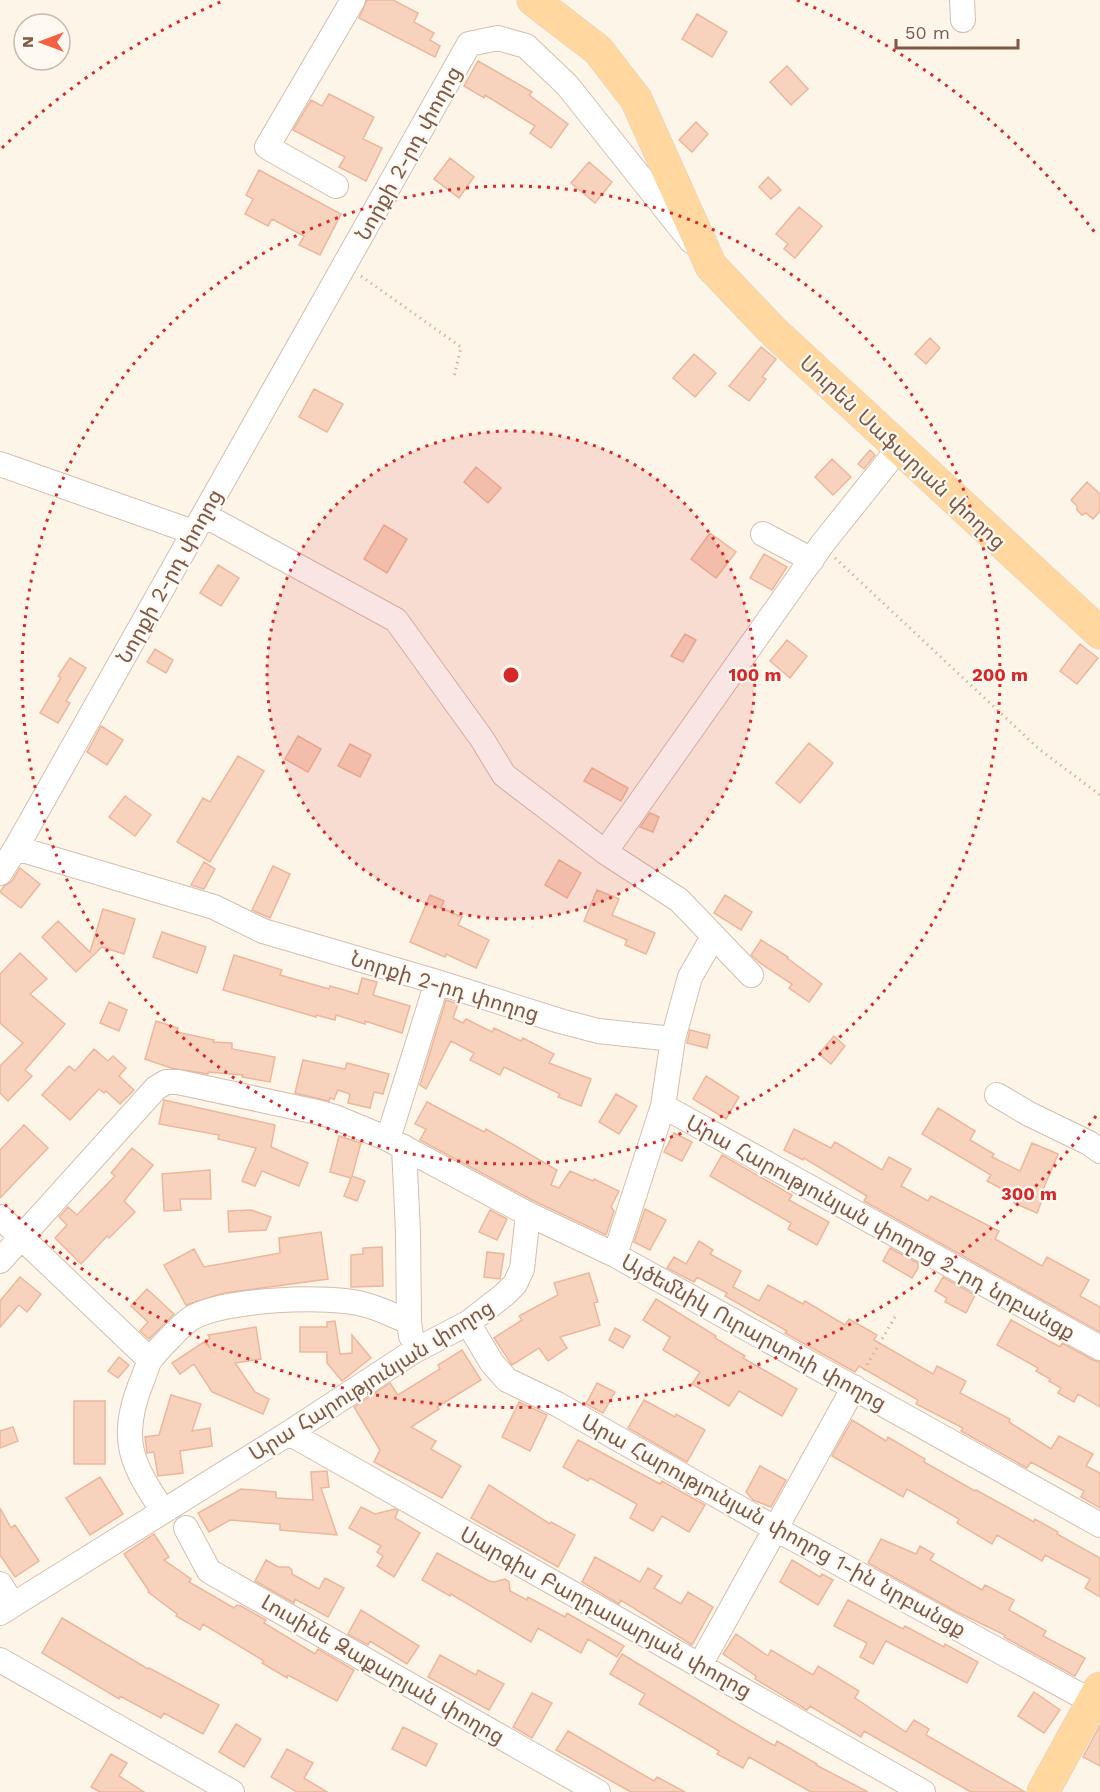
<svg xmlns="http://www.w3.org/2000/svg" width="1100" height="1792" font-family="'Work Sans','Noto Sans Armenian',sans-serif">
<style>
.building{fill:#f7d2bd;stroke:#ecb79b;stroke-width:1.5}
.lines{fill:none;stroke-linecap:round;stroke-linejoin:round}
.minor-casing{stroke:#d5beaf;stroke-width:26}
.major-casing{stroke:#dbd1cc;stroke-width:33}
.path{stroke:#ddb59f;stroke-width:3;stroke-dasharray:1.5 4.5;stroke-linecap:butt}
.minor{stroke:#fff;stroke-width:24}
.major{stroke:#ffd79f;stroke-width:32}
.ring{fill:none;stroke:#d62828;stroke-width:3;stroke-dasharray:3 6}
.labels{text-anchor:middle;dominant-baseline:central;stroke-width:4.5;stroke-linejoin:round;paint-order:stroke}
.street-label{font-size:21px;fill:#7d5948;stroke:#fff9f1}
.centre{fill:#d62828;stroke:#fff9f1;stroke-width:3}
.ring-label{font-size:18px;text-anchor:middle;font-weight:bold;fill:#d62828;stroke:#fff9f1;stroke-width:4.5;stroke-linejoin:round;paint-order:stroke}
</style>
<rect width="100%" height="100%" fill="#fef5e9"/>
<path class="building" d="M367 0H393L418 13 414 22 434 33 430 40 440 46 435 57 359 18Z
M697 14 727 32 712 57 682 39Z
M478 61 532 92 529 95 568 124 551 148 530 133 535 126 485 95 484 98 464 86Z
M787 66 808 89 791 105 770 82Z
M329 94 374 117 363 139 382 148 366 181 339 167 345 157 293 130 311 100 322 106Z
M696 122 708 134 692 152 679 140Z
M450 158 474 177 459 198 434 179Z
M589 162 612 182 595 203 571 183Z
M259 170 341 214 320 255 299 245 304 236 285 226 272 219 268 226 245 214 253 199 246 195Z
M768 177 781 190 771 199 759 187Z
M799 207 822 226 795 258 784 249 788 244 776 234Z
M930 338 940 348 926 364 915 354Z
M761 347 776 359 762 377 766 379 749 401 729 386Z
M694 354 716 373 695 397 673 378Z
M314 389 343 404 327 432 299 417Z
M870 450 875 455 864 469 858 464Z
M832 459 851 477 833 495 815 477Z
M476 467 501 488 488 503 464 482Z
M1087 482 1100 494V511L1093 519 1086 513 1082 515 1077 510V506L1071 500Z
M384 525 407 539 387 573 364 559Z
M710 533 736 552 716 578 691 559Z
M764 554 787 567 772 590 750 578Z
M218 565 239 578 221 606 200 593Z
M685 634 696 640 683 662 671 656Z
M787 640 807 656 790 678 770 661Z
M1080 644 1098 658 1077 684 1060 671Z
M155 649 173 660 166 673 147 662Z
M70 658 86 668 66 701 70 703 58 723 40 713 61 678 58 676Z
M101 726 123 740 107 765 87 752Z
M298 736 321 749 308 772 285 759Z
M809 743 833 763 800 803 776 783Z
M350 744 371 755 360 777 338 766Z
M238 756 264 771 210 862 177 842 203 798 210 802Z
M592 768 628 788 621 801 584 781Z
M125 796 151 815 135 836 109 817Z
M650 813 659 817 653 832 640 827Z
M559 860 581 873 567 898 545 885Z
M204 862 215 869 204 889 191 885Z
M273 866 290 874 270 918 252 910Z
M20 868 40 884 21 908 0 892 4 886 12 881Z
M597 890 619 899 612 915 655 933 646 954 625 945 627 940 584 921Z
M430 895 444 901 441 908 462 917 458 925 489 940 476 968 446 954 445 957 410 942Z
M725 895 752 912 741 930 714 913Z
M103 909 135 919 124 954 102 947 76 972 42 937 58 921 90 952Z
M162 932 206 947 197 973 153 957Z
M761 940 788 957 787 958 822 984 809 1002 789 988 792 984 760 963 751 955Z
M20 953 47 979 30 994 65 1024 25 1070 32 1076 8 1101 0 1093V1066L23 1043 0 1023V974Z
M234 955 282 970 280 975 329 989 330 986 358 994 362 978 377 982 373 995 410 1006 402 1033 365 1021V1024L336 1015 335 1020 316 1015V1017L223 990Z
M446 1000 458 1004 453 1018 463 1023 466 1019 492 1032 494 1028 521 1041 523 1038 554 1054 549 1063 591 1079 581 1106 558 1097 560 1094 504 1067 500 1075 470 1060 474 1053 451 1041 426 1089 420 1085Z
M109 1002 127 1010 119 1031 100 1023Z
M156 1021 178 1028 177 1032 214 1040 213 1042 232 1043V1049L275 1057 270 1082 242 1077 243 1075 208 1072V1074L171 1068 145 1059Z
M690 1030 710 1035 707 1048 687 1043Z
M834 1036 845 1046 831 1064 819 1054Z
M94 1049 108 1061 113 1056 126 1068 119 1076 134 1090 120 1104 106 1091 104 1093 99 1089 70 1120 42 1095 69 1066 75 1071Z
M303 1060 345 1069 347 1063 389 1074 383 1094 374 1092 370 1108 348 1103 350 1094 338 1090 334 1099 330 1098 329 1101 295 1093Z
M706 1076 739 1097 726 1119 693 1099Z
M616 1094 637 1106 619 1134 599 1122Z
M164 1100 275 1125 271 1147 308 1163 299 1186 262 1171 255 1186 242 1181 256 1148 218 1139 219 1135 159 1124Z
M427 1102 484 1132 486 1129 557 1170 551 1185 559 1188 570 1171 593 1181 594 1179 619 1191 611 1207 614 1211 606 1235 534 1201 420 1140 426 1129 415 1124Z
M938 1108 975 1131 970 1140 994 1154 992 1157 1020 1171 1032 1143 1058 1154 1040 1197 1043 1198 1037 1213 1014 1203 1017 1197 987 1181 991 1175 922 1134Z
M24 1125 48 1148 0 1198V1150Z
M794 1129 831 1148 835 1142 882 1170 889 1157 911 1169 901 1186 928 1201 931 1196 999 1231 995 1239 1042 1266 1047 1257 1089 1280 1080 1296 1100 1307V1332L864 1201 867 1196 804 1158 803 1160 784 1150Z
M674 1133 692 1142 682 1161 664 1152Z
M339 1136 361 1143 352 1176 365 1181 357 1201 344 1196 351 1178 330 1172Z
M132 1148 153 1165 124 1201 135 1212 109 1238 107 1236 81 1264 55 1238 67 1225 59 1217 68 1207 77 1215 115 1176 111 1173Z
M722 1155 792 1195 789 1200 829 1222 817 1245 788 1229 791 1223 710 1176Z
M210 1170 211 1199H180L181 1210 164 1211 162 1174Z
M645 1209 666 1220 650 1250 634 1242Z
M251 1210 271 1217 266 1230 229 1232 228 1211Z
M490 1210 507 1219 497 1240 479 1232Z
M321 1232 328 1279 224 1293 186 1305 164 1265 194 1249 204 1267 280 1253 279 1238Z
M699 1241 713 1250 710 1254 741 1271 733 1287 759 1301 768 1285 803 1304 805 1301 845 1325 849 1319 877 1335 874 1340 933 1374 937 1366 966 1381 960 1393 1010 1419 1009 1422 1051 1449 1059 1436 1093 1454 1086 1466 1100 1473V1508L1081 1497 1084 1491 1031 1462 1027 1468 961 1431 963 1428 916 1404 918 1400 859 1366 855 1372 785 1333 787 1331 725 1296 727 1293 697 1277 694 1282 667 1268 674 1257 686 1264Z
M382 1247 383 1286 351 1287V1255L363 1254V1248Z
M890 1248 918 1263V1268L912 1278 883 1261Z
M487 1252 504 1254 500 1279 484 1277Z
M589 1273 598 1302 594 1303 600 1325 560 1337 567 1348 548 1361 539 1348 512 1365 494 1338 522 1320 519 1316 558 1295 554 1283Z
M20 1277 41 1294 27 1312 19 1305 0 1327V1301Z
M943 1277 975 1295 966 1313 945 1302 947 1298 935 1291Z
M147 1289 174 1314 149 1339 140 1331 148 1322 131 1306Z
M656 1299 716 1336 715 1338 745 1356 743 1358 797 1389 782 1416 739 1391 729 1406 692 1384 700 1372 663 1350 670 1337 643 1320Z
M1011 1320 1060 1347 1062 1343 1093 1360 1100 1362V1407L1078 1394 1074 1402 1058 1393 1061 1388 1049 1381 1050 1379 1036 1371 1038 1368 997 1345Z
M335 1321 340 1354 352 1353V1335L371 1358 342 1381 327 1363V1352H300V1327H327V1322Z
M256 1327 261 1359 235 1363 255 1392 269 1399 263 1414 212 1392 194 1364 180 1374 172 1363 204 1342 210 1348 206 1341 210 1338 208 1335Z
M615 1328 630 1336 623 1348 609 1340Z
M462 1350 481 1380 437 1407 439 1409 411 1427 436 1441 431 1449 461 1466 442 1498 374 1462 380 1450 354 1407 390 1383 398 1395 440 1369 438 1365Z
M119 1357 129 1365 118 1378 108 1371Z
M597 1383 615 1392 603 1413 586 1404Z
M171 1395 201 1404 192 1431 210 1428 212 1446 180 1451 183 1473 158 1476 154 1452 147 1453 145 1437 159 1435Z
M644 1400 675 1417 676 1414 705 1430 687 1462 628 1428Z
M74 1401H105V1464H74Z
M519 1402 547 1415 530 1451 502 1437Z
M852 1420 886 1441 888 1437 925 1459 924 1462 975 1491 976 1490 1034 1522 1035 1519 1058 1532 1057 1534 1100 1558V1597L1085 1588 1090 1579 1045 1555 1042 1561 997 1535 992 1544 957 1523 959 1519 907 1489 903 1497 832 1456Z
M13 1427 18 1441 0 1448V1431Z
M578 1440 660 1484 662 1481 705 1505 689 1532 662 1516 653 1531 630 1518 637 1504 590 1478 588 1481 563 1467Z
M760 1466 786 1480 771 1507 753 1500 746 1492Z
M327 1471 329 1487 321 1488 337 1535 280 1530V1524L230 1520 209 1532 198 1513 241 1489 276 1492V1498L313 1500 311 1472Z
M100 1477 123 1514 90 1535 66 1498Z
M489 1485 550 1524 551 1522 575 1535 558 1567 471 1518Z
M361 1507 375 1514 395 1509 398 1511 395 1518 420 1533 394 1577 377 1566 383 1556 377 1552 381 1546 349 1528Z
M0 1508 11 1528 15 1525 39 1561 15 1577 0 1555Z
M154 1534 169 1557 164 1560 191 1579 189 1582 234 1608 237 1605 241 1606 266 1620 264 1623 315 1654 318 1649 354 1670 337 1701 288 1675 287 1678 262 1663 264 1661 203 1624 200 1630 176 1616 177 1614 148 1592 149 1591 124 1554Z
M881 1539 916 1554 920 1546 934 1554 930 1560 982 1590 985 1585 1014 1600 1009 1610 1046 1631 1043 1636 1085 1658 1075 1676 1004 1637 1005 1635 955 1611 868 1563Z
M437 1553 489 1581 494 1582 505 1579 509 1582 510 1591 527 1600 528 1597 565 1617 567 1613 624 1646 617 1657 588 1639 581 1653 538 1628 531 1642 451 1594 450 1596 422 1580Z
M595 1557 640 1582 648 1568 662 1576 654 1588 681 1604 688 1592 713 1607 692 1645 621 1600 619 1604 582 1582Z
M266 1560 278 1567H289L292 1570V1574L319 1589 325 1578 344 1588 328 1617 295 1599 294 1603 255 1581Z
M792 1560 820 1577 822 1574 833 1580 818 1605 780 1582Z
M848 1600 903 1629 905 1626 944 1647 945 1644 978 1662 967 1683 886 1641 873 1664 860 1657 867 1643 834 1626Z
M361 1610 419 1646 407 1664 370 1641 368 1645 348 1634Z
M62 1618 148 1669 149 1668 219 1705 203 1734 164 1713 161 1718 120 1696 119 1699 42 1653Z
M736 1634 768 1656 771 1650 813 1675 818 1666 859 1691 855 1698 906 1732 914 1720 929 1729 926 1735 1025 1792H971L864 1731 861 1737 810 1706 807 1710 755 1679 756 1676 723 1654Z
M622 1654 740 1726 775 1746 777 1741 817 1764 816 1765 868 1792H811L749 1757 743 1768 717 1754 719 1751 639 1704 645 1694 610 1674Z
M440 1655 476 1675 478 1670 504 1684 489 1710 428 1677Z
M1034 1692 1060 1710 1044 1733 1018 1716Z
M532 1693 552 1703 532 1738 513 1727Z
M236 1724 261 1739 244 1767 219 1752Z
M1100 1725V1766L1083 1757Z
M403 1727 437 1744 426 1766 392 1749Z
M568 1731 654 1781 657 1777 685 1792H631L556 1750Z
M287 1749 313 1763 304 1778 327 1792H297L271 1777Z
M111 1754 127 1763 119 1776 144 1792H100L91 1787Z"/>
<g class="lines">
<g class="minor-casing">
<path id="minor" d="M962 0 963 20
M336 186 267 147 353 0
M0 464 193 532
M204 515 396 620 482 739 504 775 605 852
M763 534 812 560
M16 848 214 907 263 931 437 982 560 1021 598 1031 673 1039
M0 873 16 848 469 44 498 38 526 46 567 85 691 241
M751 975 679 900 605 852 823 543 899 448
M997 1095 1029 1114 1089 1143 1100 1151
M663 1106 1100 1348
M388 1139 437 982
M404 1147 408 1233 409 1322 411 1336
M0 1217 150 1360
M615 1255 663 1106 673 1039 690 977 713 937
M0 1261 156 1088 166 1082H178L317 1112 335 1117 388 1139 528 1214 615 1255 1100 1525
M468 1323 492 1363 507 1380 557 1404 776 1529 1100 1706
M289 1433 923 1792
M163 1511C131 1463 119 1440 141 1383 144 1377 146 1369 149 1362 153 1354 183 1324 190 1319 222 1299 330 1294 366 1305 381 1309 395 1316 409 1322
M186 1528 209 1571 598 1792
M0 1584 12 1604
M0 1613 289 1433 414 1351 468 1323 504 1295 515 1284 522 1269 528 1214
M0 1660 232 1792
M700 1665 854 1387"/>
</g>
<g class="major-casing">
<path id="major" d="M533 0 598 50 636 99 711 266 772 330 1100 633
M1043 1792 1100 1688"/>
</g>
<path class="path" d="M361 276 461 347 454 377
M835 558 1039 749 1100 795
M864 1370 895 1317"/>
<use href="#minor" class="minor"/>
<use href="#major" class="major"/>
</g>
<circle cx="511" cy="675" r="244" fill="#d62828" fill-opacity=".12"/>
<g class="ring">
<circle cx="511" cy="675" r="244"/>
<circle cx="511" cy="675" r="489"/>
<path d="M1096 1116A733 733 0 0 1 2 1202M2 148A733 733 0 0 1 225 0M797 0A733 733 0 0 1 1096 234"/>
</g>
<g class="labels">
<g class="street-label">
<text transform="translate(408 153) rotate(-61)">Նորքի 2-րդ փողոց</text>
<text transform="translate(903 452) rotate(43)">Սուրեն Սաֆարյան փողոց</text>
<text transform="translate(169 576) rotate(-61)">Նորքի 2-րդ փողոց</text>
<text transform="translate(445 986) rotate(17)">Նորքի 2-րդ փողոց</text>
<text transform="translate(881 1227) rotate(29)">Արա Հարությունյան փողոց 2-րդ նրբանցք</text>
<text transform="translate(754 1332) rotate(29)">Այծեմնիկ Ուրարտուի փողոց</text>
<text transform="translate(371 1380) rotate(-32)">Արա Հարությունյան փողոց</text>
<text transform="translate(774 1525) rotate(29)">Արա Հարությունյան փողոց 1-ին նրբանցք</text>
<text transform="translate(606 1612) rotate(29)">Սարգիս Բաղդասարյան փողոց</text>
<text transform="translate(383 1669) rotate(30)">Լուսինե Զաքարյան փողոց</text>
</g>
</g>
<circle cx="511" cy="675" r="9" class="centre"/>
<g class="ring-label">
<text x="755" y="681">100 m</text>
<text x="1000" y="681">200 m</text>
<text x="1029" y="1200">300 m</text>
</g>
<g transform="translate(42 42) rotate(270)"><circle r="28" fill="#fff9f1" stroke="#cbb9ad" stroke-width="1.5"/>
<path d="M0-4.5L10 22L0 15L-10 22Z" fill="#f46242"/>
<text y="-9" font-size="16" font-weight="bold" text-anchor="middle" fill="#7d5948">N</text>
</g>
<path d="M896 39v9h122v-9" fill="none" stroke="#7d5948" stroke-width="3"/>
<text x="905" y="39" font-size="18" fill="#7d5948" stroke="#fff9f1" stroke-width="4.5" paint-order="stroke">50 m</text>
</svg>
